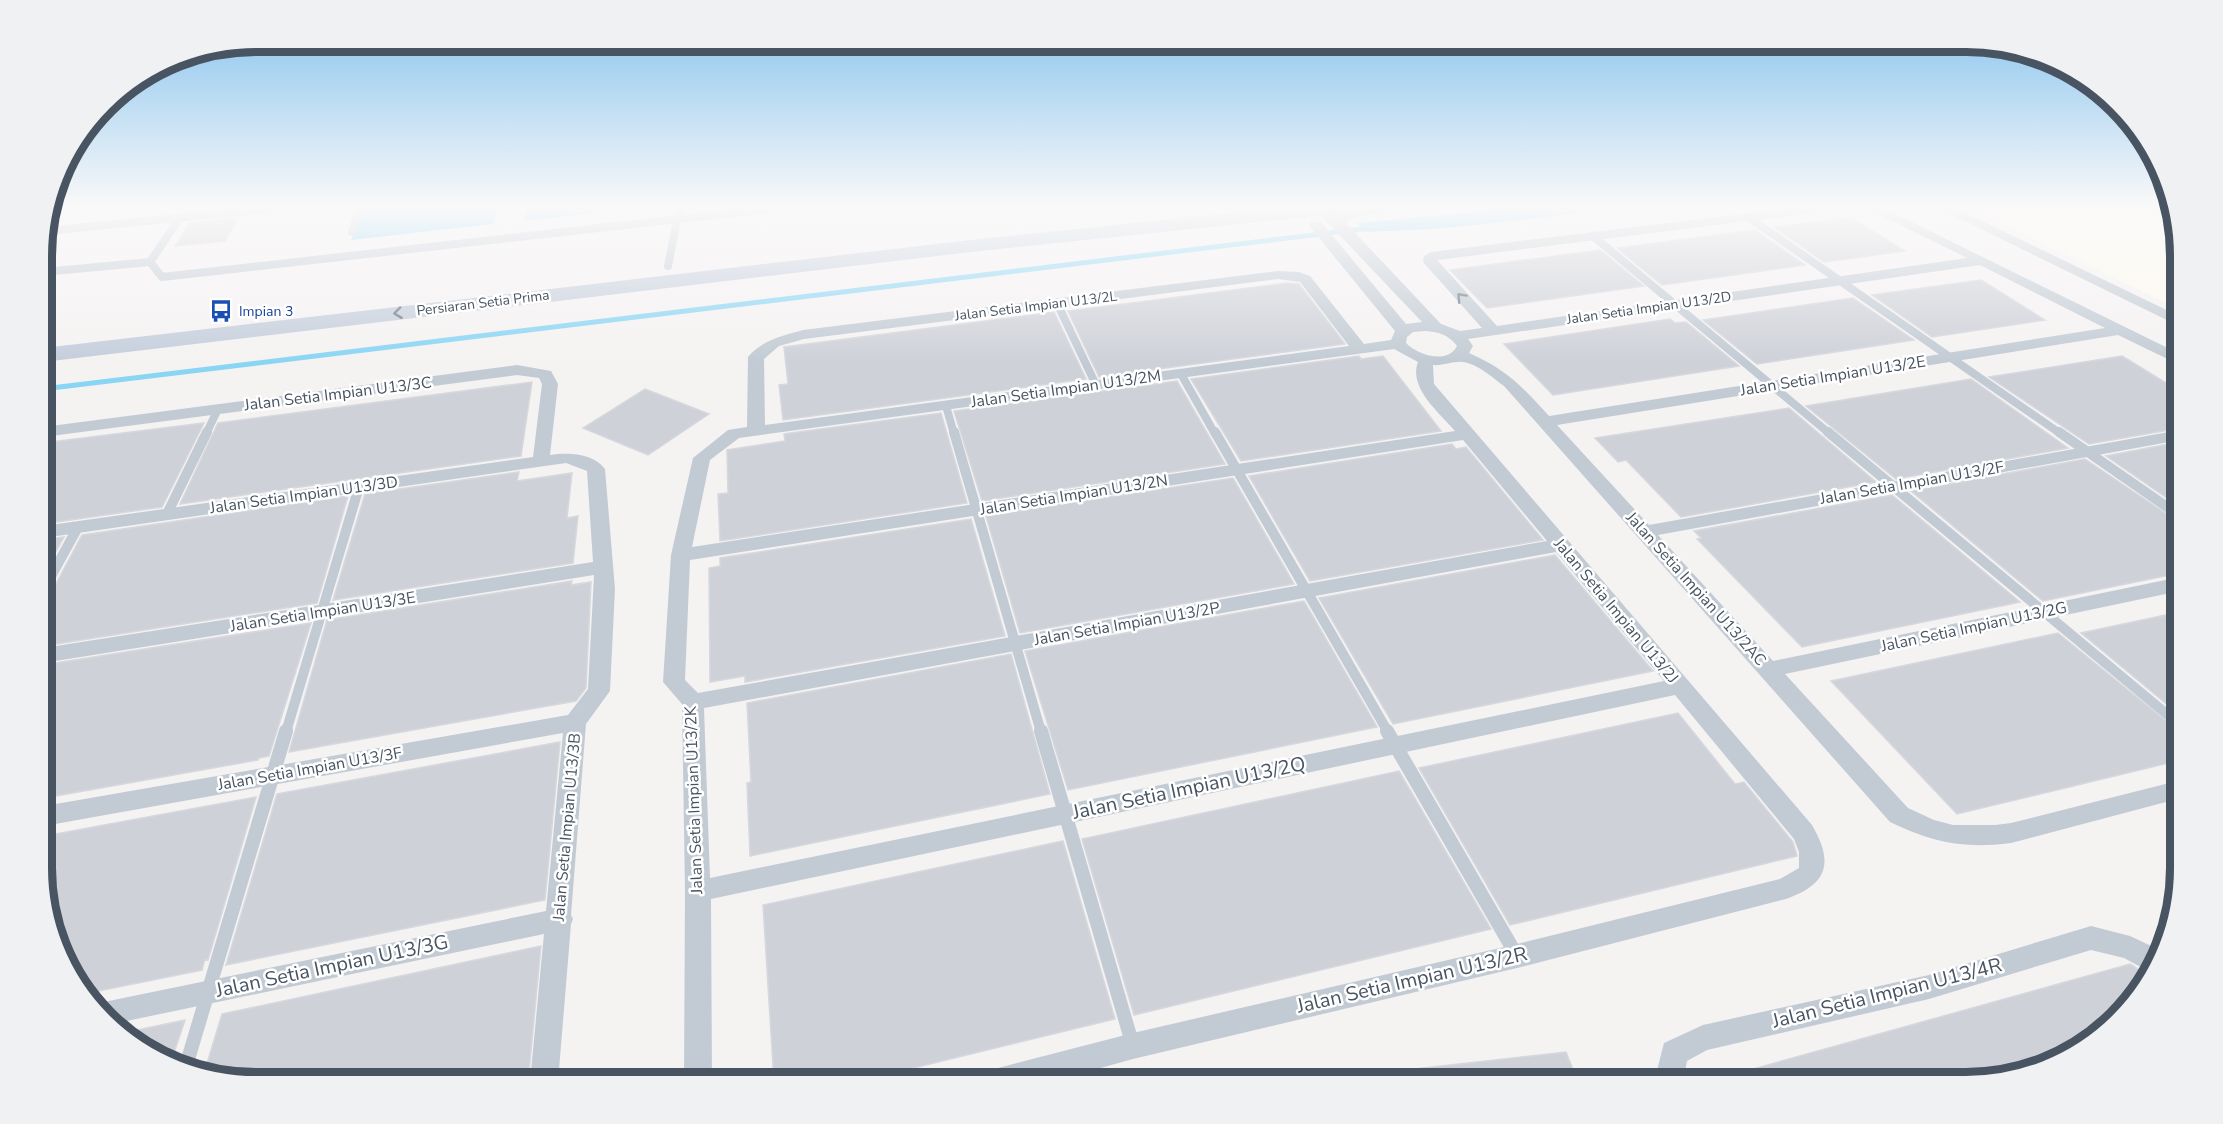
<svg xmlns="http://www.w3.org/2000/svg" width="2223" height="1124" font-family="'Nunito Sans',sans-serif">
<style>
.commercial{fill:#fefaed}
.water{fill:#89d5f4}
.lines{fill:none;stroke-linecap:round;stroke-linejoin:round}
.stream{stroke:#89d5f4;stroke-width:5}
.building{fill:#ced1d8;stroke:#d6d8de;stroke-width:1.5}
.lane-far2{stroke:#c2cbd4;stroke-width:8}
.lane-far1{stroke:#c2cbd4;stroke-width:10}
.lane{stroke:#c2cbd4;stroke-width:14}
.street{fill:#c2cbd4;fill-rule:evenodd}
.secondary{fill:#c4cedc;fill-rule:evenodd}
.oneway{stroke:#6d7884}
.oneway2{stroke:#6d7987}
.labels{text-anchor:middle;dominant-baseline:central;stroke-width:5;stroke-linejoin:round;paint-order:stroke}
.far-street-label{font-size:14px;fill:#485462;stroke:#fff}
.far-transit-label{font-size:14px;fill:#164399;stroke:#fff;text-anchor:start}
.street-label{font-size:16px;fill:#485462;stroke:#fff}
.near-street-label{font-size:20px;fill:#485462;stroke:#fff}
.rim{fill:none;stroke:#485462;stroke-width:8}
</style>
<rect width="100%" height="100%" fill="#f5f2f2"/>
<path class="commercial" d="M1964 206H2170L2179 229V309Z"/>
<path class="water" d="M366 206H498L493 224 351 240Z
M527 206H661L524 221Z
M1500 206H1636L1514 221 1435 229 1365 232 1357 223 1477 212Z"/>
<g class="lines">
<path class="stream" d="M43 389 1362 229"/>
</g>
<path class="building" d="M238 218 225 241 175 246 190 223Z
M1852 218 1905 251 1824 262 1774 227Z
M1755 230 1805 265 1662 285 1617 248Z
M1600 250 1644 286 1487 308 1450 270Z
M1981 280 2045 320 1932 337 1872 295Z
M1287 283 1299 284 1345 344 1099 377 1068 311Z
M1853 298 1914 340 1757 364 1703 320Z
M1054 312 1086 379 783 420 779 385 788 384 784 347Z
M1670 319 1675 323 1686 322 1739 366 1553 395 1504 344Z
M1359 356 1361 359 1383 356 1441 431 1241 461 1191 379Z
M2122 356 2166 383 2180 380V428L2089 444 1989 377Z
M1971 379 2068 448 1896 479 1806 406Z
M1177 381 1225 464 982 501 954 411Z
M532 382 521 456 180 504 218 423Z
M645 389 709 414 648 455 583 428Z
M1789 408 1876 482 1681 517 1626 460 1618 462 1595 438Z
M941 413 967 503 720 541 718 494 728 493 727 450 785 441 784 434Z
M204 423 162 507 43 524V443Z
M2180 442V507L2106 456Z
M1452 444 1456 449 1466 447 1543 540 1310 581 1249 476Z
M2085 459 2180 523V573L2043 601 1911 491Z
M519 472 517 481 572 473 567 518 578 516 573 563 333 600 365 494Z
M1233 478 1294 584 1020 633 986 516Z
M1892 495 2020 602 1802 647 1697 539 1701 538 1694 531Z
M348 496 317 603 43 646V598L50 595 82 535Z
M971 519 1005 636 745 682V676L710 682 709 568 720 566V558Z
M64 537 43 575V540Z
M1555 555 1653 671 1393 724 1319 598Z
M572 581 571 585 591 582 586 688 576 701 289 752 327 620Z
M1304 601 1377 727 1068 790 1025 651Z
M2180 612 2181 692V716L2081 633Z
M311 623 269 756 259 758 258 760 44 798 43 665Z
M2058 633 2181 733V760L1957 814 1831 681Z
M1011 654 1050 794 750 856 747 783 751 782 747 703Z
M1678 713 1735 784 1744 782 1793 842 1797 856 1510 925 1419 768Z
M560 742 545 900 226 965 277 794Z
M1399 771 1491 929 1134 1015 1082 839Z
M256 797 208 960 205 959 202 970 84 994 44 896V836Z
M1063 841 1115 1019 856 1082H774L763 905Z
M541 946 528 1082H256L205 1070 222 1014Z
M2130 964 2147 975 2085 1046 1980 1082H1729L1728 1076Z
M185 1020 171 1062 162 1060 128 1032Z
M1566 1052 1578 1082H1416L1415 1069Z"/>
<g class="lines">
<path class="lane-far2" d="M1748 217 2061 434
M179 219 150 262 162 277 795 206
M46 231 295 206
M352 232 361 206
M1593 236 1830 434
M668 266 680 206
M43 272 150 262
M1057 303 1096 385
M1181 374 1215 434
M946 406 954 434
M206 434 218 409"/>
<path class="lane-far1" d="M954 432 1041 732
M1215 432 1388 732
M1828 432 2181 726
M2059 432 2180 516
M167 514 207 432
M43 591 78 527
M286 732 359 487"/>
<path class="lane" d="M1041 731 1133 1046
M1387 731 1517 956
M186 1066 286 731"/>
<path class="street" d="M1312 206H1326L1342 219 1441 324 1460 331 1482 328 1423 262 1424 256 1431 252 1806 206H1843L1836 210 1437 260 1497 326 1967 258 1862 206H1879L2180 354V365L2118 335 1557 425 1649 525 2180 430V440L1658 535 1773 661 2180 577V591L1785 674 1908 808 1934 820 1953 825H1995L2011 823 2181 780V798L2011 843C1964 849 1933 843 1890 822L1504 386C1493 378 1477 363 1462 362 1453 361 1443 366 1433 365L1434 384 1812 825C1834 863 1828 884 1786 899L1517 968 1133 1059 1050 1082H984L988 1072 998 1068 1133 1033 1517 944 1780 879 1799 868V852L1794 839 1675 695 711 899 712 1082H684L685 891 682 704 663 682 671 555 693 458 728 430 747 427 748 357C762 340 782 336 803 330L1278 271 1299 272 1310 276 1364 344 1391 340 1395 331 1311 228 1309 225 1311 222H1321L1406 324 1422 322ZM1980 265 2105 328 1549 416C1523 387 1506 369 1469 353L1473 346 1468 339ZM1278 279 1300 282 1349 346 765 425 764 359 779 346 804 339ZM1426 331C1439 332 1449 335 1457 346 1447 365 1418 355 1406 343L1407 337 1413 332ZM1394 349 1418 362C1408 388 1440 413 1455 431L692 547 710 460 739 438ZM1463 440 1547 541 698 693 685 680 690 560ZM1556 552 1664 681 710 878 704 708Z
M1934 206H1951L2179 316V326Z
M2157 206H2170L2172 212 2159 209Z
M517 365 551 371 558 384 550 455C568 452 593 453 605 469L615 589 610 691 586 724 571 915 573 919 571 924 558 1082H530L544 934 117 1023 94 1004 546 911 563 733 44 826V806L568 715 588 689 594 575 43 663V648L593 562 587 471 566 463 43 538V526L533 457 542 384 539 378 517 375 43 437V427Z
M2091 926 2130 936 2162 951 2159 962 2150 972 2124 958 2091 950 1929 999 1707 1050 1687 1061 1683 1082H1654L1664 1043 1703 1025 1929 975Z"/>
<path class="secondary" d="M1301 206H1404L1401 210C1386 214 1371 213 1357 217 1346 219 1344 228 1331 225L1328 221 1335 214 971 252 43 362V348L971 240Z"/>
</g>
<defs><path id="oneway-chevron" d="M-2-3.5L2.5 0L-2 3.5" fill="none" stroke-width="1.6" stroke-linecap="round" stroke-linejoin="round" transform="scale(1.5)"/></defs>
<use class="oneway" href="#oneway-chevron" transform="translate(1461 297) rotate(-133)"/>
<use class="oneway2" href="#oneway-chevron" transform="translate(398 313) rotate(173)"/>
<linearGradient id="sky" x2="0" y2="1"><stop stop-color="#82c1ed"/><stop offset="0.57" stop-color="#faf9f9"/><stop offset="1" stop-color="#faf9f9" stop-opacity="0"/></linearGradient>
<rect width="2223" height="363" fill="url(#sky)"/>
<defs>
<g id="bus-bare" transform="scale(1.8)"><path d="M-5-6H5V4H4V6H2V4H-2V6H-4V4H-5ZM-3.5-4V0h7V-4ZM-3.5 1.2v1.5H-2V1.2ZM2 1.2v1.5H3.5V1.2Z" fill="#1a4fb4" stroke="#fff" stroke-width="2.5" paint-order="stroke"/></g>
</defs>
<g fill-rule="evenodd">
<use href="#bus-bare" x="221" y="311"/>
</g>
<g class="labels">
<g class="far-street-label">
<text transform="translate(483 303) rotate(-7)">Persiaran Setia Prima</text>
<text transform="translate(1036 306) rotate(-7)">Jalan Setia Impian U13/2L</text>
<text transform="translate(1649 308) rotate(-8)">Jalan Setia Impian U13/2D</text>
</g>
<g class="far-transit-label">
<text x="239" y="311">Impian 3</text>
</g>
<g class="street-label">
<text transform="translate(1833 376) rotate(-9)">Jalan Setia Impian U13/2E</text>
<text transform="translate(1066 389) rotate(-8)">Jalan Setia Impian U13/2M</text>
<text transform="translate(338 394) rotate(-7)">Jalan Setia Impian U13/3C</text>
<text transform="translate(1912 483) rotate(-10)">Jalan Setia Impian U13/2F</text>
<text transform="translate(304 495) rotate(-8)">Jalan Setia Impian U13/3D</text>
<text transform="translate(1074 495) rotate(-9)">Jalan Setia Impian U13/2N</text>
<text transform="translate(1696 589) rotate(48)">Jalan Setia Impian U13/2AC</text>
<text transform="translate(1616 611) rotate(50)">Jalan Setia Impian U13/2J</text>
<text transform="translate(323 612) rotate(-9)">Jalan Setia Impian U13/3E</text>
<text transform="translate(1127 624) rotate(-10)">Jalan Setia Impian U13/2P</text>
<text transform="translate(1974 627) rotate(-12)">Jalan Setia Impian U13/2G</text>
<text transform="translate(310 769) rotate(-10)">Jalan Setia Impian U13/3F</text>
<text transform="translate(694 800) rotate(-92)">Jalan Setia Impian U13/2K</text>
<text transform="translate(567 827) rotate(-85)">Jalan Setia Impian U13/3B</text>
</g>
<g class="near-street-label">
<text transform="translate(1189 788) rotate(-12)">Jalan Setia Impian U13/2Q</text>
<text transform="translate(332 966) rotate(-12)">Jalan Setia Impian U13/3G</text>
<text transform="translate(1412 980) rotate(-13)">Jalan Setia Impian U13/2R</text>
<text transform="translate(1887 993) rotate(-14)">Jalan Setia Impian U13/4R</text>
</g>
</g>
<path d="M0 0H2223V1124H0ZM256 52H1966A204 204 0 0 1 2170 256V868A204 204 0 0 1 1966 1072H256A204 204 0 0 1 52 868V256A204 204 0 0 1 256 52Z" fill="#f0f1f2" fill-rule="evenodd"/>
<path class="rim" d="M256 52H1966A204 204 0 0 1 2170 256V868A204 204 0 0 1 1966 1072H256A204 204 0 0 1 52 868V256A204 204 0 0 1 256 52Z"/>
</svg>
